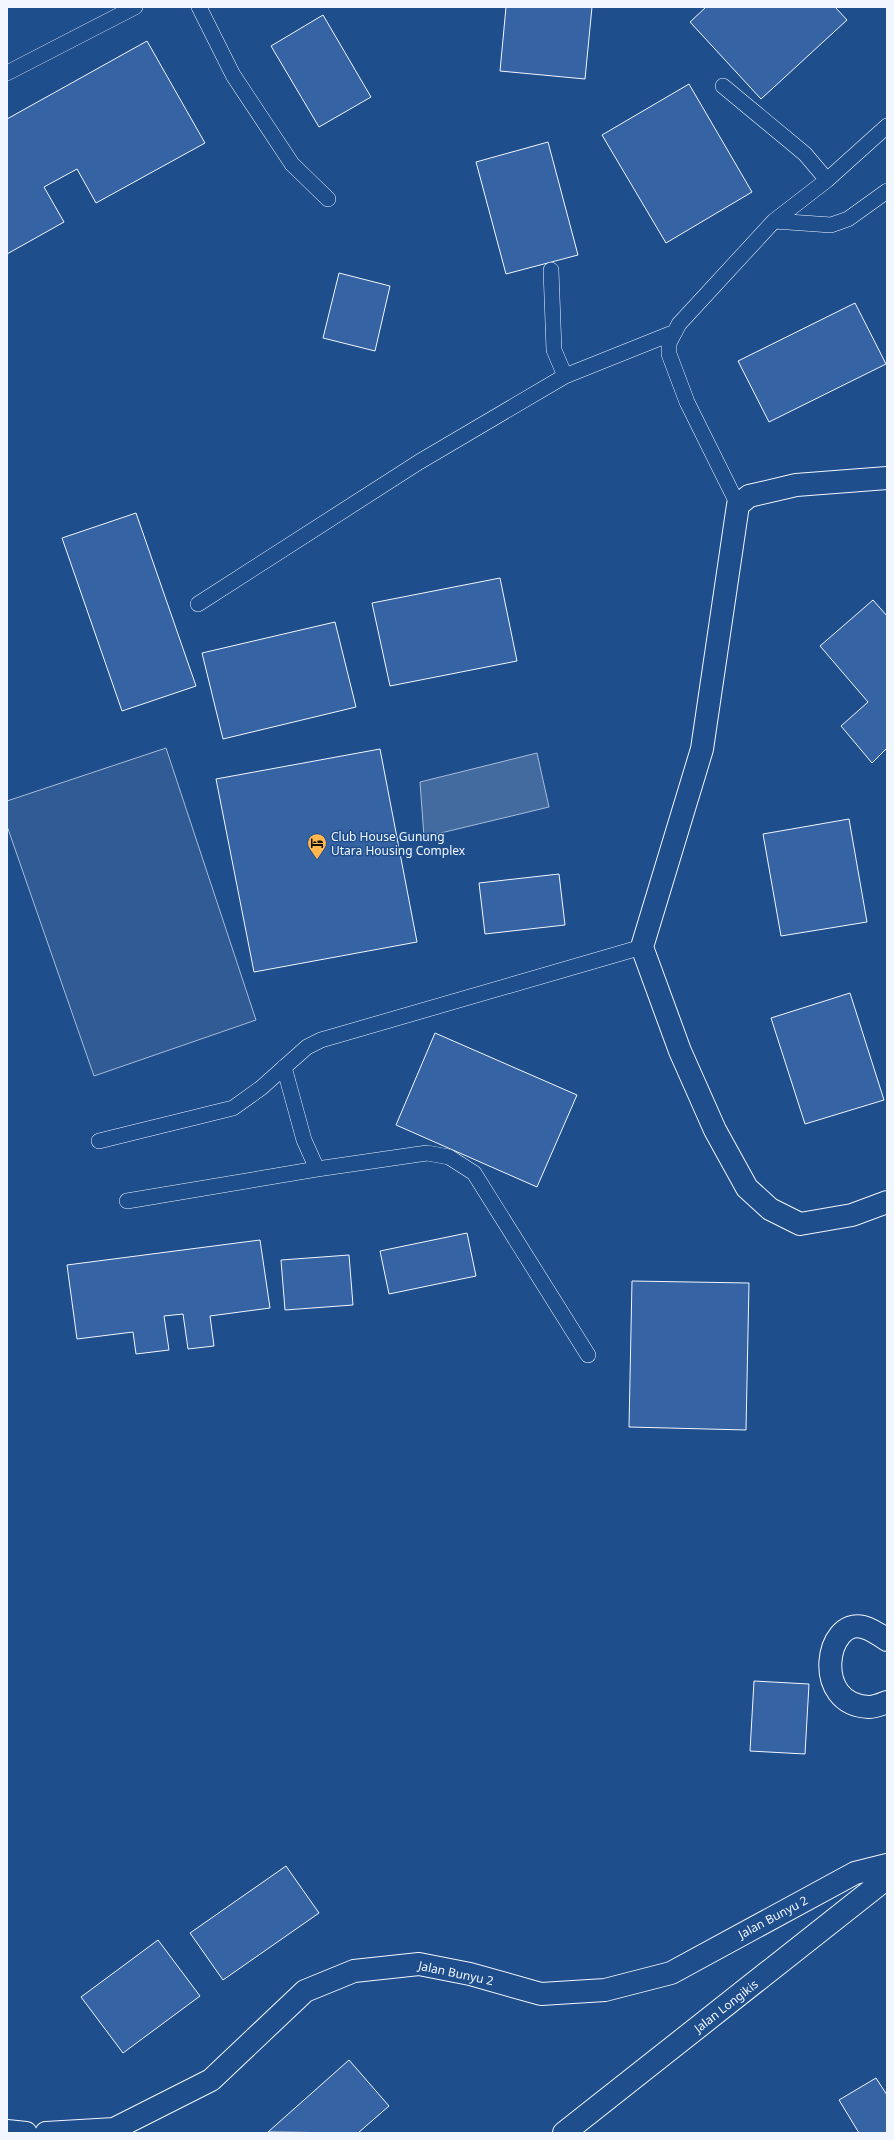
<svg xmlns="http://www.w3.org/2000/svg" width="894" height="2140" font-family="'Noto Sans',sans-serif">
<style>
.built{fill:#305b95;stroke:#a8bbd7}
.water{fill:#446ba0;stroke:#a8bbd7}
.building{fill:#3563a3;stroke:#f2f6ff}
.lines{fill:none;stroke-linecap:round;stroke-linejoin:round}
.lane-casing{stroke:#f2f6ff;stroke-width:16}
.street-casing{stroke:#f2f6ff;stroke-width:24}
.lane{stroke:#1f4e8c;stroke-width:15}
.street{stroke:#1f4e8c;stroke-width:22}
.labels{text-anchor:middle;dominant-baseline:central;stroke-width:3;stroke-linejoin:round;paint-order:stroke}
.poi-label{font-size:12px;fill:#f2f6ff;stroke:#1f4e8c;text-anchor:start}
.street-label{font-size:12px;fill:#f2f6ff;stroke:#1f4e8c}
</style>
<rect width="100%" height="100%" fill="#1f4e8c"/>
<path class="built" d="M166 748 256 1020 94 1076 7 826V801Z"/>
<path class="water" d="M537 753 549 807 424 837 420 782Z"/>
<path class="building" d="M506 7H592L585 79 500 71Z
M706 7H835L847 20 761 99 690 22Z
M323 15 371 97 319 127 271 46Z
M147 41 205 143 96 203 77 169 44 187 64 222 7 254V119Z
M689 84 752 192 666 243 602 135Z
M548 142 578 255 506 274 476 162Z
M339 273 390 286 375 351 323 338Z
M855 303 886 364 769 422 738 361Z
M136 513 196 686 122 711 62 538Z
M500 578 517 661 390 686 372 603Z
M873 600 887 616V748L872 763 841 726 868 702 820 646Z
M335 622 356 707 223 739 202 653Z
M380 749 417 942 254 972 216 779Z
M849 819 867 922 781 936 763 834Z
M559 874 565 925 485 934 479 883Z
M850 993 884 1100 805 1124 771 1018Z
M435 1033 577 1095 537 1187 396 1125Z
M467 1233 476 1276 389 1294 380 1251Z
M260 1240 270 1308 210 1316 214 1346 188 1349 183 1314 164 1316 169 1350 136 1354 133 1332 77 1339 67 1265Z
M349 1255 353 1305 285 1310 281 1260Z
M632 1281 749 1283 746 1430 629 1427Z
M754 1681 809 1684 805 1754 750 1751Z
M286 1866 319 1913 223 1980 190 1933Z
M158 1940 200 1996 123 2053 81 1997Z
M349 2060 389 2106 358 2133 268 2132Z
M876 2078 887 2095V2133H859L839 2100Z"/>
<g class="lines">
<g class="lane-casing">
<path id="lane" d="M199 7 233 75 292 164 328 199
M7 73 135 7
M723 86 805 154 827 180
M774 221 831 225 848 219 887 191
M551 270 554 350 565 376
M738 505 687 402 669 354V343L679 324 774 221 827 180 887 126
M198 604 419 462 565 376 675 332
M99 1141 233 1108 261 1088 307 1047 321 1040 642 947
M317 1169 427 1153 449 1157 474 1173 588 1355
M127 1201 317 1169 304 1140 284 1067"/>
</g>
<g class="street-casing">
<path id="street" d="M887 478 796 485 749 496 738 505 702 749 642 947 680 1051 715 1130 747 1188 770 1209 800 1224 852 1215 887 1202
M887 1640C880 1635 871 1629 863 1627 826 1617 811 1705 869 1707 875 1707 882 1704 887 1702
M7 2131 26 2133
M46 2133 114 2129 211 2080 305 1991 354 1971 419 1964 470 1974 541 1994 605 1990 671 1973 855 1873 887 1865
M564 2133 887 1878"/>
</g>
<use href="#lane" class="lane"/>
<use href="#street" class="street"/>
</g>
<defs>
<g id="hotel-pin" transform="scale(1)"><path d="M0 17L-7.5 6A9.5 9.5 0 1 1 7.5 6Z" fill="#ffb74d" stroke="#1f4e8c"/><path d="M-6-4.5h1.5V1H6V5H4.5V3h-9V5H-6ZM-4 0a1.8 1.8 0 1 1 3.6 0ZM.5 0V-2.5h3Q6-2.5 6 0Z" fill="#111"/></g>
</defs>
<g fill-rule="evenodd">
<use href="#hotel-pin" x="317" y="843"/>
</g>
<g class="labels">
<g class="poi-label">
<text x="331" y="836">Club House Gunung<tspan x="331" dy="14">Utara Housing Complex</tspan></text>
</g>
<g class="street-label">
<text transform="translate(773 1917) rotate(-28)">Jalan Bunyu 2</text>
<text transform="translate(456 1973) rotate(12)">Jalan Bunyu 2</text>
<text transform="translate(726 2006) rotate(-38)">Jalan Longikis</text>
</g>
</g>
<rect width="894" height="2140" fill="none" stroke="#f2f6ff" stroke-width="16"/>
</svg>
